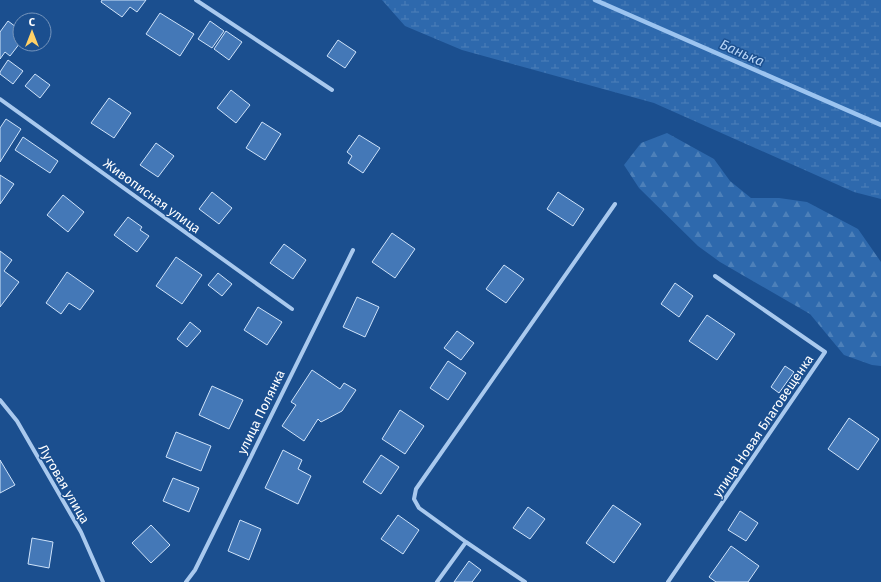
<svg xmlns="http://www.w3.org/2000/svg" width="881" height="582" font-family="'Fira Sans',sans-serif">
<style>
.forest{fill:url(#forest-firs)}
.wetland{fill:url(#wetland-marsh)}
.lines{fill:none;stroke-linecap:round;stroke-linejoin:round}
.stream{stroke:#9cc4f0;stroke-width:4.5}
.building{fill:#4478b7;stroke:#cfe3fa}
.street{stroke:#a9c9ee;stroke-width:4}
.labels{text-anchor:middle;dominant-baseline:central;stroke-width:3;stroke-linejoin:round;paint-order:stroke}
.street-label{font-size:13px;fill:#fff;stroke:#1b4f8f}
.water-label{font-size:14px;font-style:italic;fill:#b5d3f5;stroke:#1b4f8f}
</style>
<defs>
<pattern id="forest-firs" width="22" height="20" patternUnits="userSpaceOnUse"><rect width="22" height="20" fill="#2e69ad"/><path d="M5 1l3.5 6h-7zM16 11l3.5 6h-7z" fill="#4d80b9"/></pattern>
<pattern id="wetland-marsh" width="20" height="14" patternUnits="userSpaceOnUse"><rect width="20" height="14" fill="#2e69ad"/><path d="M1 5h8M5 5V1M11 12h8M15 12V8" fill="none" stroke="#4d80b9"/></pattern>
</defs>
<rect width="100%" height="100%" fill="#1b4f8f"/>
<path class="forest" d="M667 133 714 159 730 181 751 198H779L807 202 858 229 881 262V366L872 365 844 355 810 314 720 262 698 246 639 188 624 165 641 143Z"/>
<path class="wetland" d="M382 0H881V199L854 192 654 103 462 50 405 26Z"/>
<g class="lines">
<path class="stream" d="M595 0 881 125"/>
</g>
<path class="building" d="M102 0H146L137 12 130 7 122 17 101 2Z
M160 13 194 34 180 56 146 34Z
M8 21 20 30V43L10 56 5 52 0 59V32Z
M210 21 224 31 212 48 198 39Z
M226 31 242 42 229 60 214 49Z
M338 40 356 52 345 68 327 56Z
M8 60 23 71 13 84 0 74V72Z
M35 74 50 85 40 98 25 86Z
M231 90 250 105 236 123 217 108Z
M109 98 131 113 114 138 91 123Z
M6 119 21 129 0 162V128Z
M262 122 281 134 265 160 246 148Z
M359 135 380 148 363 173 348 163 352 156 347 152Z
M23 137 58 161 50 173 15 150Z
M156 143 174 156 158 177 140 165Z
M0 175 14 184 0 204Z
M212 192 232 208 219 224 199 209Z
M558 192 584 209 573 226 547 209Z
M63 195 84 212 68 232 47 215Z
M128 217 142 227 140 230 149 236 137 252 114 235Z
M392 233 415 249 395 278 372 262Z
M284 244 306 260 293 279 270 263Z
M0 251 12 260 4 271 19 282 0 307Z
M176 257 202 275 182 304 156 286Z
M504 265 524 279 506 303 486 289Z
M67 272 94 291 80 310 69 303 61 314 46 303Z
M218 273 232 284 222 296 208 285Z
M675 283 693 296 679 317 661 304Z
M357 297 379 307 365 337 343 327Z
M258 307 282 322 267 345 244 330Z
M707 315 735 334 717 360 689 341Z
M190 322 201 331 187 347 177 339Z
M457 331 474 343 461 360 444 348Z
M448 361 466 373 448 400 430 388Z
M785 366 794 372 779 393 771 387Z
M312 370 340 389 344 383 356 390 342 411 321 422 318 419 304 441 282 426 296 405 291 402Z
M212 386 243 400 229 429 199 415Z
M400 410 424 426 405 454 382 439Z
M849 418 879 439 858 470 828 449Z
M176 432 211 446 201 471 166 457Z
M283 450 302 460 298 469 311 476 298 504 265 488Z
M381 455 399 467 381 494 363 482Z
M0 460 15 485 0 493Z
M173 478 199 488 189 512 163 501Z
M613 505 641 524 614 563 586 543Z
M528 507 545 519 530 539 513 528Z
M740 511 758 523 746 541 728 530Z
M398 515 419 530 403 554 381 539Z
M240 520 261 529 249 560 228 551Z
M151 525 170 545 151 563 132 543Z
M32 538 53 542 49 568 28 564Z
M731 546 759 566 748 582H716L709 577Z
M469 561 481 570 472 582H454Z"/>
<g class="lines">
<path class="street" d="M196 0 332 90
M0 99 292 309
M0 400 17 421 81 532 103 582
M466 542 419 508 414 499 416 489 615 204
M186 582 195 570 353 250
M437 582 466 542 525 582
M668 582 825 352 715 276"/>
</g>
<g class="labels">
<g class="street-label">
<text transform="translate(152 196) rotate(36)">Живописная улица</text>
<text transform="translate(261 412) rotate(-64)">улица Полянка</text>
<text transform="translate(763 426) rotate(-56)">улица Новая Благовещенка</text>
<text transform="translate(64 484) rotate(60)">Луговая улица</text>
</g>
<g class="water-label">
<text transform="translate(742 53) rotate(24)">Банька</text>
</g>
</g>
<g transform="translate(32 32)"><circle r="19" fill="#1b4f8f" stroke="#7695bc"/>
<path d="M0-3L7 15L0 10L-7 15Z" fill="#ffd166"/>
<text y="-6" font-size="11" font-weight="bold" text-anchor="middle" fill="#ffffff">С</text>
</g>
</svg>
